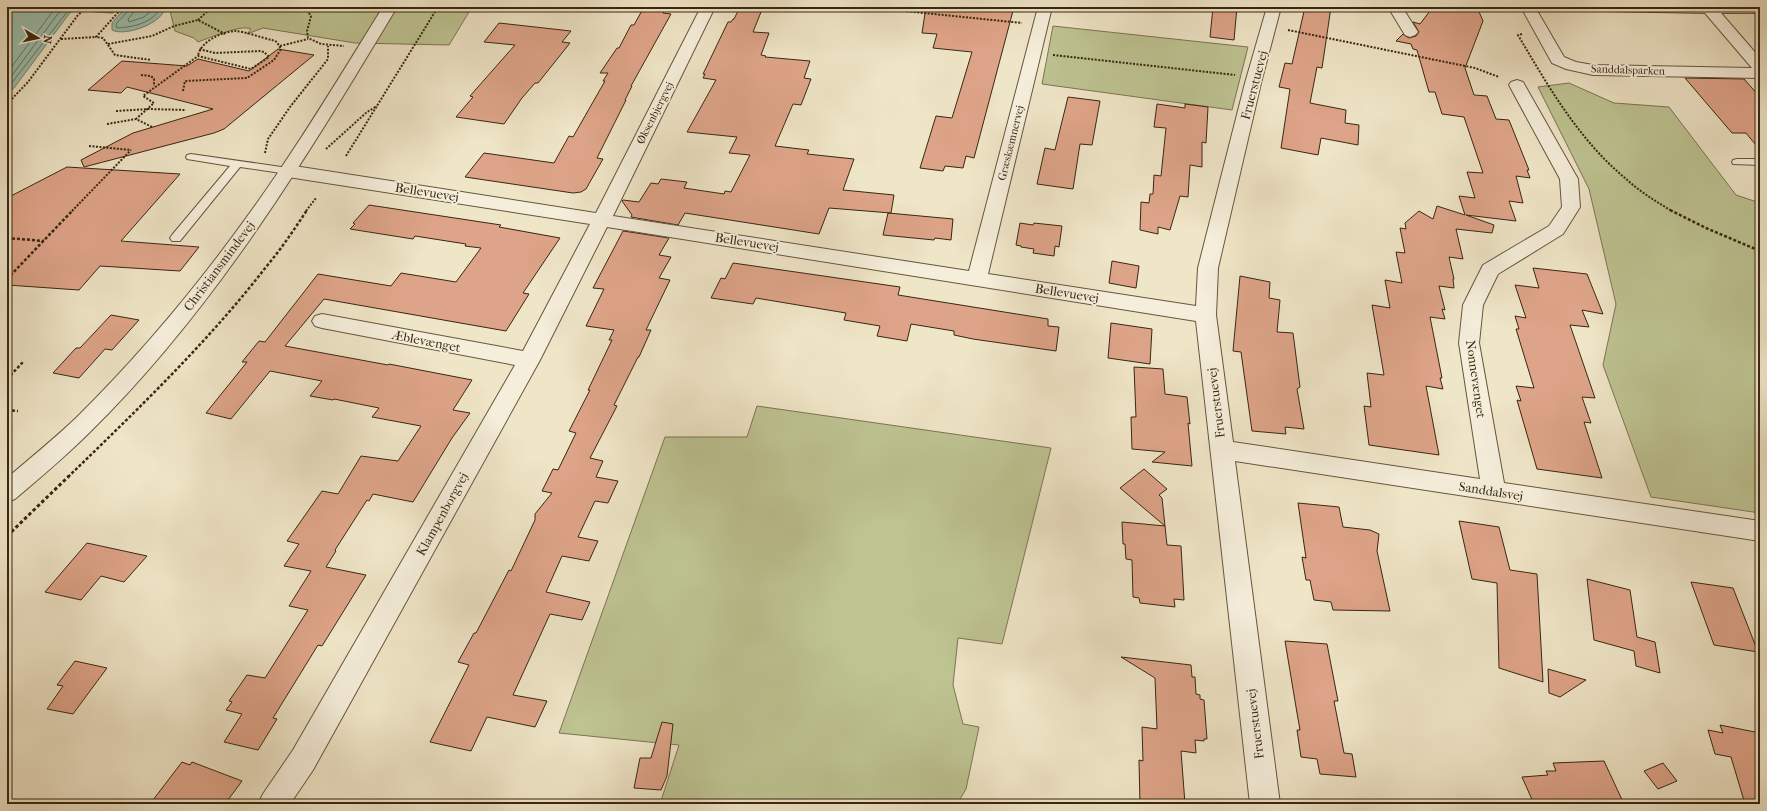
<svg xmlns="http://www.w3.org/2000/svg" width="1767" height="811" font-family="'IM FELL French Canon',serif">
<style>
.green{fill:#bec392;stroke:#7b7552}
.water{fill:#9bc0af;stroke:#738370}
.lines{fill:none;stroke-linecap:round;stroke-linejoin:round}
.shore{stroke:#6a7460;stroke-width:1}
.stream{stroke:#738370;stroke-width:5}
.building{fill:#dea489;stroke:#382711}
.service-casing{stroke:#66563e;stroke-width:2}
.minor-casing{stroke:#66563e;stroke-width:2}
.tertiary-casing{stroke:#66563e;stroke-width:2}
.path-far2{stroke:#382711;stroke-width:2;stroke-dasharray:2 1.5;stroke-linecap:butt}
.path-far1{stroke:#382711;stroke-width:2.5;stroke-dasharray:3 2;stroke-linecap:butt}
.path{stroke:#382711;stroke-width:3;stroke-dasharray:3.5 2.5;stroke-linecap:butt}
.service{fill:#f5eedb;fill-rule:evenodd}
.minor{fill:#f5eedb;fill-rule:evenodd}
.tertiary{fill:#f5eedb;fill-rule:evenodd}
.labels{text-anchor:middle;dominant-baseline:central;stroke-width:4;stroke-linejoin:round;paint-order:stroke}
.far-street-label{font-size:11px;fill:#382711;stroke:#f5eedb}
.street-label{font-size:13px;fill:#382711;stroke:#f5eedb}
</style>
<rect width="100%" height="100%" fill="#efe5c7"/>
<filter id="stains"><feTurbulence type="fractalNoise" baseFrequency=".005" numOctaves="4"/><feColorMatrix values="0 0 0 0 .2 0 0 0 0 .09 0 0 0 0 .02 0 0 0 .5 -.17"/></filter>
<radialGradient id="worn" r=".72"><stop offset=".6" stop-color="#630" stop-opacity="0"/><stop offset="1" stop-color="#630" stop-opacity=".3"/></radialGradient>
<path class="green" d="M169 7H472L449 45 355 43 263 28 247 34 251 29C242 24 209 38 198 42L194 38 175 31Z
M1053 26 1248 47 1232 110 1042 84Z
M1569 83 1614 103 1669 107 1736 195 1760 203V513L1651 497 1603 365 1616 304 1589 189 1538 87Z
M757 406 1051 448 1002 644 958 638 953 685 963 724 979 727 966 789 957 804H660L679 745 559 733 665 437H747Z"/>
<path class="water" d="M7 7H77L69 14 14 88 7 94Z
M126 7H165C164 23 125 37 112 30V23Z"/>
<g class="lines">
<path class="shore" d="M129 7 128 11 116 24 117 28C134 27 153 23 161 7
M134 7 133 13 128 19 129 22 144 17 156 7
M7 73 56 7
M7 82 63 7
M7 89 71 7"/>
<path class="stream" d="M95 10 112 11"/>
</g>
<path class="building" d="M644 7H667L663 13 671 14 631 86H632L625 100H626L597 158 603 159 586 189 581 192 573 193 465 177 484 153 554 163 569 136 573 137 605 81H603L608 73H600L617 48H619L631 25H634Z
M740 7H763L753 32 769 33 761 55 766 56 765 57 810 61 804 78 811 79 801 105 793 104 775 146 809 150 807 154 854 159 843 190 894 195 891 213 829 208 819 234 685 213 678 225 631 217 632 215 622 201 623 200 639 202 651 183 658 184 661 179 687 182 684 188 724 194 725 191 731 192 750 155 729 153 737 137 687 132 716 80 703 78 705 74H703L728 22H731L733 19H734Z
M926 7H1014L974 158 966 156 963 168 945 166 943 171 920 168 936 116 952 118 972 52 933 48 937 34 922 33Z
M1213 7H1237L1234 40 1210 37Z
M1305 7H1331L1322 68 1317 67 1310 103 1346 110 1345 123 1359 125 1358 145 1321 138 1318 155 1281 148 1290 89 1279 87 1285 63 1292 64Z
M1433 7H1477L1483 21 1465 68 1474 95 1487 96 1496 119 1509 120 1529 170H1527L1530 178 1516 176 1523 203 1509 201 1516 221 1466 215 1494 225 1492 233 1456 229 1463 259 1449 257 1454 279H1453L1454 288 1439 286 1445 310 1442 309 1445 319 1430 317 1442 378H1440L1443 389 1426 386 1439 455 1369 445 1364 406 1371 407 1367 373 1384 375 1372 305 1390 308 1385 280 1402 283 1396 252 1405 253 1400 228 1406 229 1405 223 1419 211 1433 219 1437 206 1465 215 1459 196 1475 198 1467 172 1483 173 1464 117 1442 114 1435 92H1429L1417 50 1413 49 1411 44 1396 41 1403 34 1409 38 1416 36 1419 32 1413 22 1420 24Z
M499 23 571 31 562 42 570 43 538 83H535L522 98 504 124 456 117 473 97 470 96 515 45 484 42Z
M278 49 314 55 224 129 214 133 84 167 81 160 133 133 213 109 127 87 121 93 88 90 122 61 187 66 198 59 249 71Z
M1685 78 1744 79 1760 97V150L1746 133H1732Z
M1068 97 1100 101 1092 145 1080 144 1073 189 1037 184 1045 148 1055 150Z
M1157 104 1185 108V104L1208 107 1206 143 1202 142V167L1190 165 1188 197 1180 196 1170 230 1158 227V234L1140 230 1141 202 1149 203 1150 194H1153L1154 175 1161 176 1166 128 1154 127Z
M67 167 180 174 121 241 199 247 180 271 100 266 79 290 7 285V198Z
M369 205 501 225 499 227 560 238 523 293 529 294 506 331 324 299 285 346 388 365 389 364 472 380 453 410 470 413 452 438 413 502 373 494 369 501 367 500 335 550 336 551 326 567 366 575 322 646 318 645 273 718 277 719 258 750 224 742 242 714 226 710 232 702 229 701 247 675 265 678 308 610 289 606 311 571 284 566 299 544 287 541 322 491 338 494 361 456 398 461 421 426 372 417 379 408 334 399 333 400 310 396 322 381 270 371 231 419 206 413 247 362H242L259 341 265 342 318 274 391 286 401 273 456 282 481 248 465 246 466 244 415 236 413 239 350 229 355 224 353 223Z
M888 213 953 219 951 240 935 238 934 240 883 235Z
M1020 223 1033 225 1034 223 1062 226 1059 247 1055 246 1054 256 1033 253 1034 249 1021 247V246L1016 245Z
M623 231 669 238 659 255 671 257 659 278 670 280 646 330H651L639 357H638L614 405 617 406 590 458 603 461 596 477 618 481 608 503 595 501 578 537 598 541 589 561 562 556 546 592 590 602 582 620 550 614 513 695 547 701 535 727 487 717 471 751 430 742 469 665 458 662 474 633H476L509 570 511 571 535 520V514L552 493 542 491 553 469 558 470 576 433 569 431 590 390H588L612 340H609L614 330 586 326 604 289 593 288Z
M1112 261 1139 266 1136 288 1109 283Z
M733 263 900 287 898 295 1048 319V326L1059 327 1056 351 973 339 954 335V331L911 324 907 341 877 336 880 326 844 320 846 313 756 298 753 304 711 298 721 278 725 279Z
M1533 268 1587 274 1603 314 1582 310 1589 327 1570 325 1595 398 1582 397 1591 423 1584 422 1602 478 1537 469 1517 400 1521 401 1516 386 1534 388 1516 329H1519L1515 316 1526 318 1515 285 1539 288Z
M1240 276 1270 282 1269 298 1280 300 1277 332 1293 333 1300 387 1297 389 1304 429 1285 427 1286 434 1252 431 1241 352 1233 351Z
M111 315 139 320 112 350 105 349 79 378 53 373 76 348H80Z
M1111 323 1152 329 1150 364 1108 358Z
M1134 367 1163 369 1165 394 1187 397 1190 424 1188 423 1192 466 1152 462 1165 452 1132 449 1131 417H1136Z
M1144 469 1167 489 1159 495 1162 498 1167 545 1181 546 1184 600 1174 599 1175 607 1140 603 1139 598 1133 597 1132 560 1126 559 1125 544H1123L1122 522 1165 526 1120 488Z
M1298 503 1339 507 1343 527 1370 530 1379 534 1377 551 1390 611 1333 610 1331 602 1314 600 1310 580H1306L1302 557 1306 558Z
M1459 521 1499 527 1510 570 1537 574 1543 682 1499 668 1497 583 1472 579Z
M87 543 147 556 124 582 101 576 81 600 45 592Z
M1587 579 1630 590 1637 637 1655 642 1660 673 1636 666 1634 651 1594 640Z
M1691 582 1733 588 1758 652 1714 645Z
M1285 641 1327 644 1338 701H1334L1344 753 1352 754 1356 777 1320 774 1317 759 1301 757 1297 730H1300L1297 713Z
M1121 657 1191 665 1192 677H1195L1196 694 1200 695V699L1204 700 1207 739H1204V741L1195 740 1196 753 1181 751 1185 804H1140L1139 760 1143 761 1142 727 1157 729 1155 678Z
M75 661 107 668 73 714 47 709 63 686 57 685Z
M1548 669 1586 680 1560 697 1549 693Z
M662 722 673 724 667 776 661 790 634 788 640 758H651Z
M1720 725 1760 733V804H1745L1731 757 1715 754 1708 730 1723 733Z
M1604 761 1624 804H1534L1522 777 1548 775 1546 771H1556L1553 763Z
M182 762 190 765 192 762 242 781 225 804H150Z
M1663 763 1677 781 1658 789 1644 771Z"/>
<g class="lines">
<g class="service-casing">
<path id="service" d="M191 154 288 168 293 171 288 174 240 167 180 241H172L170 238 172 235 230 166 187 159 186 157 187 155Z
M1737 159H1760V165L1733 164 1732 162 1733 160Z"/>
</g>
<g class="minor-casing">
<path id="minor" d="M701 7H715L613 216 969 271 1038 7H1052L988 274 1196 306 1198 268 1245 83 1267 7H1281L1261 83 1218 268 1216 315 1233 442 1480 479 1459 343 1463 305 1483 265 1549 226 1562 207 1560 179 1509 85 1511 82 1517 80 1523 82 1578 179 1580 207 1563 234 1498 274 1483 305 1479 343 1504 483 1760 521V541L1235 461 1280 804H1250L1196 321 607 227 540 360 313 770 290 804H258L263 794 293 750 515 365 322 328 315 326 312 321 315 316 322 314 523 351 590 224 288 177 282 175 279 171 282 167 288 165 596 213Z
M1388 7H1402L1418 32 1415 35 1410 37 1405 35Z
M1521 7H1535L1564 57 1576 62 1593 65 1752 68 1705 13 1607 11 1602 10 1600 7H1760V13H1721L1760 58V78L1593 75 1566 69 1552 63Z"/>
</g>
<g class="tertiary-casing">
<path id="tertiary" d="M383 7H397C307 157 216 308 90 432 67 455 41 477 15 499L7 502V478C30 458 54 439 76 418 151 344 218 261 277 174 314 120 348 63 383 7Z"/>
</g>
<path class="path-far2" d="M123 7 96 37 103 38 115 55 151 60
M301 7 305 8 311 16 307 31 308 38 321 44 344 46
M865 7 1022 23
M198 20 212 7
M1288 30 1475 68 1499 77
M1522 34 1518 35C1548 86 1579 140 1625 178 1639 191 1655 201 1672 211
M61 39 96 37
M108 44 152 36 174 26 198 20 225 34
M280 46 308 39
M1053 55 1235 75
M141 75 151 76 154 79V86
M183 91 185 81 247 78 274 60 281 49 277 42 272 40C262 38 244 31 235 31 221 32 200 42 198 56
M7 104 28 82 78 15 87 7
M116 111 149 109 186 110
M107 124 136 119
M152 127 136 119 154 103 143 96 198 56 251 69 269 57 264 52 260 51 215 53 199 49
M89 146 131 150
M326 149 367 112 377 106
M265 153 268 139 290 107 328 59V46
M346 156 438 7
M72 211 131 150
M306 211 316 198"/>
<path class="path-far1" d="M1670 210 1706 228 1760 251
M7 238 44 241
M7 279 73 210
M7 379 23 362
M7 410 18 411
M68 477C137 410 207 343 266 267 281 249 294 230 307 210"/>
<path class="path" d="M7 536 69 476"/>
<use href="#service" class="service"/>
<use href="#minor" class="minor"/>
<use href="#tertiary" class="tertiary"/>
</g>
<g class="labels">
<g class="far-street-label">
<text transform="translate(1628 70) rotate(2)">Sanddalsparken</text>
<text transform="translate(655 113) rotate(-63)">Øksenbjergvej</text>
<text transform="translate(1011 143) rotate(-76)">Græskæmnervej</text>
</g>
<g class="street-label">
<text transform="translate(1254 85) rotate(-75)">Fruerstuevej</text>
<text transform="translate(427 192) rotate(9)">Bellevuevej</text>
<text transform="translate(747 242) rotate(9)">Bellevuevej</text>
<text transform="translate(219 266) rotate(-53)">Christiansmindevej</text>
<text transform="translate(1067 293) rotate(9)">Bellevuevej</text>
<text transform="translate(426 341) rotate(11)">Æblevænget</text>
<text transform="translate(1476 379) rotate(82)">Nonnevænget</text>
<text transform="translate(1216 403) rotate(-97)">Fruerstuevej</text>
<text transform="translate(1491 491) rotate(9)">Sanddalsvej</text>
<text transform="translate(442 514) rotate(-61)">Klampenborgvej</text>
<text transform="translate(1255 724) rotate(-97)">Fruerstuevej</text>
</g>
</g>
<rect width="1767" height="811" fill="none" stroke="#efe5c7" stroke-width="24"/>
<rect x="8" y="8" width="1751" height="795" fill="none" stroke="#382711" stroke-width="2"/>
<rect x="12" y="12" width="1743" height="787" fill="none" stroke="#382711"/>
<g transform="translate(38 38) rotate(99)" stroke="#f5eedb" stroke-width="3" paint-order="stroke">
<path d="M0-3L7 15L0 10L-7 15Z" fill="#382711"/>
<text y="-6" font-size="11" font-weight="bold" text-anchor="middle" fill="#382711">N</text>
</g>
<rect width="100%" height="100%" filter="url(#stains)"/>
<rect width="100%" height="100%" fill="url(#worn)"/>
</svg>
